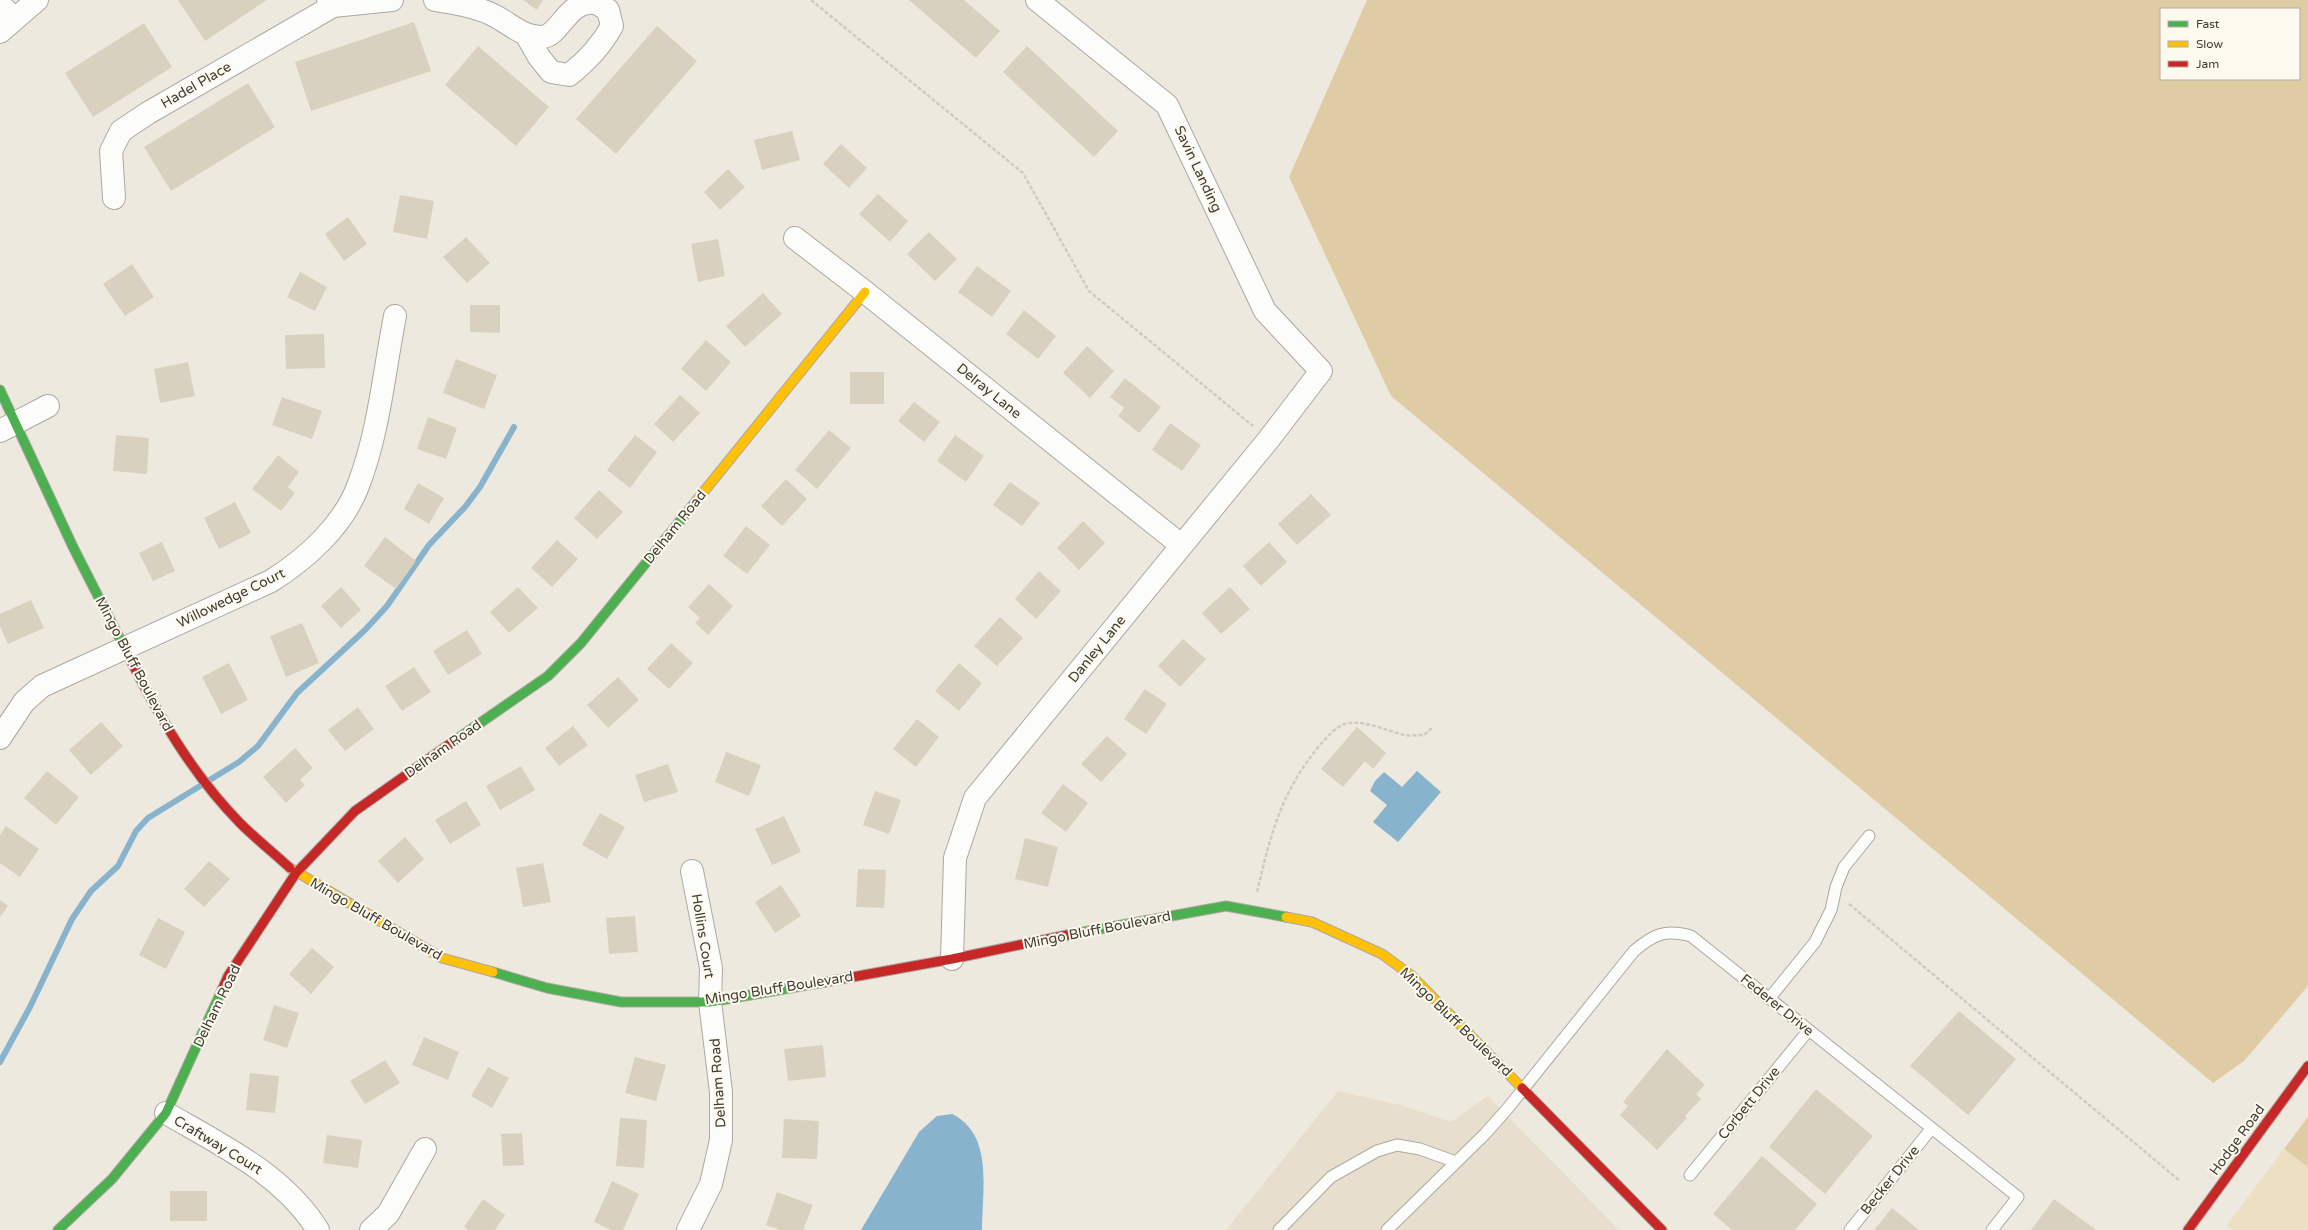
<svg xmlns="http://www.w3.org/2000/svg" width="2308" height="1230" font-family="'Varela Round',sans-serif">
<style>
.built{fill:#e7decd}
.green{fill:#eddfc1}
.forest{fill:#e0cca4;fill-rule:evenodd}
.water{fill:#87b3cd}
.lines{fill:none;stroke-linecap:round;stroke-linejoin:round}
.stream{stroke:#87b3cd;stroke-width:6}
.building{fill:#d9d1c0}
.lane-casing{stroke:#aca8a1;stroke-width:13}
.street-casing{stroke:#aca8a1;stroke-width:24}
.fast-casing{stroke:#aca8a1;stroke-width:11}
.slow-casing{stroke:#aca8a1;stroke-width:11}
.jam-casing{stroke:#aca8a1;stroke-width:11}
.path{stroke:#ccccc7;stroke-width:2.5;stroke-dasharray:4 2;stroke-linecap:butt}
.lane{stroke:#fcfcfa;stroke-width:11}
.street{stroke:#fcfcfa;stroke-width:22}
.fast{stroke:#4caf50;stroke-width:9}
.slow{stroke:#ffc107;stroke-width:9}
.jam{stroke:#c62828;stroke-width:9}
.labels{text-anchor:middle;dominant-baseline:central;stroke-width:4;stroke-linejoin:round;paint-order:stroke}
.street-label{font-size:14px;fill:#3f3c34;stroke:#fef9ee}
</style>
<rect width="100%" height="100%" fill="#eee9df"/>
<path class="built" d="M1338 1091 1400 1105 1451 1122 1488 1096 1619 1230H1226Z"/>
<path class="green" d="M2284 1149 2308 1167V1230H2233L2227 1225Z"/>
<path class="forest" d="M1367 0H2308V986L2244 1061 2213 1083 1391 396 1289 177ZM2161 9H2299V79H2161Z
M2308 1117V1167L2284 1149Z"/>
<path class="water" d="M1417 771 1441 792 1398 842 1373 822 1387 805 1370 791 1375 781 1384 772 1402 787Z
M952 1114C994 1134 982 1191 982 1230H861L919 1132 937 1116Z"/>
<g class="lines">
<path class="stream" d="M0 1062 30 1007 72 919 91 891 118 866 136 831 148 818 239 762 258 746 297 693 365 630 387 606 429 545 465 507 480 487 514 427"/>
</g>
<path class="building" d="M178 0H267L205 41Z
M523 0H543L537 10Z
M909 0H964L1000 31 976 58Z
M414 22 431 71 311 111 295 62Z
M144 23 172 67 93 117 65 73Z
M657 26 697 61 616 154 576 119Z
M478 46 549 107 516 146 445 85Z
M1027 46 1118 131 1094 157 1003 72Z
M248 83 275 127 171 191 144 147Z
M792 131 800 160 762 170 754 140Z
M841 144 867 168 849 188 823 164Z
M728 169 745 187 720 210 704 192Z
M878 194 908 221 890 242 859 214Z
M400 195 434 201 427 239 393 232Z
M348 217 367 244 344 261 325 234Z
M929 232 957 259 935 281 907 254Z
M466 237 490 263 467 283 443 257Z
M718 239 725 276 698 282 691 244Z
M132 264 154 297 125 316 103 284Z
M977 266 1011 291 992 317 958 292Z
M300 272 327 287 315 311 287 297Z
M763 293 782 314 745 347 726 326Z
M470 305H500V333L470 332Z
M1024 310 1056 336 1038 359 1006 334Z
M324 334 325 368 286 369 285 335Z
M706 340 731 362 706 391 681 369Z
M1087 346 1114 371 1090 398 1063 373Z
M456 359 497 375 484 409 443 393Z
M188 362 195 396 160 403 154 369Z
M850 372H884V404H850Z
M1125 378 1161 407 1139 433 1118 416 1124 408 1110 397Z
M680 395 700 413 673 442 654 424Z
M282 397 322 411 312 439 272 425Z
M914 402 940 422 924 442 898 421Z
M428 417 457 428 446 459 417 449Z
M1170 423 1201 445 1182 471 1152 450Z
M829 430 851 448 817 489 795 470Z
M116 435 149 438 147 474 113 471Z
M635 435 657 452 630 488 607 470Z
M955 435 984 456 966 482 937 461Z
M278 455 299 472 288 487 295 493 281 511 252 489Z
M786 479 807 499 782 526 761 506Z
M1010 482 1040 503 1022 526 993 505Z
M418 483 444 498 429 524 404 509Z
M599 490 623 512 597 539 574 518Z
M1311 494 1331 515 1297 545 1278 524Z
M235 502 251 533 219 549 204 518Z
M1083 521 1105 543 1079 570 1057 548Z
M746 526 770 545 747 574 723 556Z
M385 537 416 561 396 589 364 566Z
M557 540 578 559 552 587 531 568Z
M162 542 175 571 153 581 139 553Z
M1269 542 1287 562 1261 586 1243 566Z
M1039 571 1061 591 1036 619 1015 599Z
M709 584 733 606 708 635 695 623 700 618 688 607Z
M341 587 361 610 341 628 321 606Z
M518 587 538 608 509 633 490 612Z
M1230 587 1250 609 1221 634 1202 613Z
M31 600 44 628 8 644 0 626V614Z
M1000 617 1023 638 997 666 974 646Z
M302 623 319 663 286 677 270 636Z
M467 630 482 654 448 675 433 651Z
M1183 639 1206 659 1180 687 1158 666Z
M671 643 693 663 669 689 647 669Z
M229 663 248 700 221 714 202 677Z
M959 663 982 683 959 711 935 691Z
M414 667 431 692 402 711 385 686Z
M618 677 639 700 608 728 587 705Z
M1145 689 1167 704 1146 734 1124 719Z
M358 707 374 729 345 751 328 730Z
M917 719 939 737 916 767 893 749Z
M101 722 123 746 91 775 69 750Z
M573 726 588 745 559 766 545 748Z
M1357 727 1386 753 1373 769 1365 761 1343 787 1321 769Z
M1107 736 1127 754 1101 782 1081 764Z
M295 748 313 768 300 780 305 785 286 803 263 777Z
M726 752 761 765 749 796 715 782Z
M668 764 678 792 644 802 635 775Z
M521 766 535 790 500 810 486 786Z
M47 771 79 797 56 825 24 798Z
M1063 784 1088 803 1066 832 1041 813Z
M875 791 901 800 889 834 863 825Z
M466 801 481 825 450 844 435 820Z
M600 813 625 827 607 859 582 845Z
M784 816 801 852 772 865 755 829Z
M6 826 39 849 20 877 0 863V835Z
M405 837 424 859 398 883 378 861Z
M1025 838 1058 847 1048 887 1015 879Z
M209 861 230 879 204 907 184 889Z
M543 863 551 902 523 907 516 868Z
M858 869 886 870 884 908 856 907Z
M781 885 801 916 775 933 755 902Z
M0 900 8 906 0 917Z
M635 916 638 952 609 954 606 918Z
M158 918 185 932 166 969 139 955Z
M312 948 334 967 311 994 289 974Z
M274 1005 299 1013 287 1048 263 1040Z
M1959 1011 2016 1059 1968 1115 1910 1066Z
M424 1037 459 1052 448 1080 412 1065Z
M823 1045 826 1077 788 1081 784 1049Z
M1667 1049 1705 1085 1696 1094 1701 1099 1685 1116 1687 1118 1657 1150 1620 1115 1628 1106 1623 1102Z
M635 1057 666 1065 656 1101 625 1093Z
M385 1060 400 1083 365 1104 350 1081Z
M488 1067 509 1078 492 1108 471 1096Z
M250 1073 279 1076 275 1113 246 1110Z
M1816 1089 1873 1136 1825 1194 1769 1147Z
M620 1118 647 1120 644 1168 616 1166Z
M784 1119 819 1121 817 1159 782 1158Z
M522 1133 524 1165 503 1166 501 1134Z
M327 1135 362 1140 358 1168 323 1163Z
M1762 1156 1817 1204 1795 1230H1732L1713 1214Z
M612 1181 639 1194 623 1230H611L594 1222Z
M170 1191H207V1221H170Z
M777 1192 813 1205 803 1230H780L766 1225Z
M483 1199 505 1215 495 1230H468L464 1227Z
M2054 1199 2096 1230H2031Z
M1892 1208 1919 1230H1874Z"/>
<g class="lines">
<g class="lane-casing">
<path id="lane" d="M1769 999 1815 942 1831 910 1836 887 1844 867 1869 836
M1690 1175 1808 1031
M1279 1230 1331 1177 1377 1151 1397 1145 1420 1149 1456 1162
M1387 1230 1485 1134 1508 1108 1634 951C1654 934 1665 929 1691 936L2018 1197 1992 1230
M1850 1230 1931 1129"/>
</g>
<g class="street-casing">
<path id="street" d="M435 0C454 3 473 6 491 14 509 22 522 38 543 37 560 35 568 0 594 3 598 3 604 8 608 10L612 26C601 46 587 61 569 75L551 72 539 57 527 36
M0 5 14 18
M333 6 392 0
M0 32 37 0
M114 198 111 151 121 131 148 113 333 6 328 0
M795 238 865 292 1181 545
M0 431 48 406
M0 738 24 702 42 686 271 581C306 559 343 526 358 486 379 432 384 372 395 316
M952 959 955 858 975 798 1269 439 1321 371 1265 311 1167 105 1037 0
M166 1113C221 1145 283 1174 318 1230
M371 1230 388 1214 425 1149
M688 1230 711 1184 721 1140V1092L710 1002 711 968 692 871"/>
</g>
<g class="fast-casing">
<path id="fast" d="M0 390 73 547 126 651
M454 741 548 676 581 643 697 500
M1067 935 1226 906 1286 917
M493 972 547 988 621 1002H710L825 982
M58 1230 112 1179 166 1113 222 990"/>
</g>
<g class="slow-casing">
<path id="slow" d="M697 500 865 292
M290 868 442 958 493 972
M1286 917 1312 922 1382 954 1412 976 1522 1088"/>
</g>
<g class="jam-casing">
<path id="jam" d="M126 651C157 713 191 773 240 823 256 839 274 853 290 868
M825 982 952 959 1067 935
M222 990 228 976 296 873 355 811 454 741
M1522 1088 1662 1230
M2188 1230 2308 1066"/>
</g>
<path class="path" d="M811 0 1023 173 1089 291 1253 426
M1257 892C1271 833 1281 792 1320 745 1327 737 1338 724 1349 723 1369 721 1386 731 1405 735 1411 736 1418 735 1424 735L1432 728
M1849 904 2180 1181"/>
<use href="#lane" class="lane"/>
<use href="#street" class="street"/>
<use href="#fast" class="fast"/>
<use href="#slow" class="slow"/>
<use href="#jam" class="jam"/>
</g>
<g class="labels">
<g class="street-label">
<text transform="translate(196 85) rotate(-30)">Hadel Place</text>
<text transform="translate(1198 169) rotate(65)">Savin Landing</text>
<text transform="translate(989 391) rotate(39)">Delray Lane</text>
<text transform="translate(675 527) rotate(-51)">Delham Road</text>
<text transform="translate(231 598) rotate(-26)">Willowedge Court</text>
<text transform="translate(1097 649) rotate(-51)">Danley Lane</text>
<text transform="translate(134 664) rotate(62)">Mingo Bluff Boulevard</text>
<text transform="translate(443 749) rotate(-35)">Delham Road</text>
<text transform="translate(376 919) rotate(30)">Mingo Bluff Boulevard</text>
<text transform="translate(1097 930) rotate(-11)">Mingo Bluff Boulevard</text>
<text transform="translate(703 936) rotate(81)">Hollins Court</text>
<text transform="translate(779 988) rotate(-9)">Mingo Bluff Boulevard</text>
<text transform="translate(1777 1005) rotate(39)">Federer Drive</text>
<text transform="translate(217 1006) rotate(-64)">Delham Road</text>
<text transform="translate(1456 1022) rotate(44)">Mingo Bluff Boulevard</text>
<text transform="translate(718 1083) rotate(-94)">Delham Road</text>
<text transform="translate(1749 1103) rotate(-51)">Corbett Drive</text>
<text transform="translate(2237 1140) rotate(-54)">Hodge Road</text>
<text transform="translate(218 1145) rotate(31)">Craftway Court</text>
<text transform="translate(1890 1180) rotate(-51)">Becker Drive</text>
</g>
</g>
<rect x="2160" y="8" width="140" height="72" fill="#fef9ee" stroke="#b2ada4"/>
<rect x="2168" y="21" width="20" height="6" fill="#4caf50" stroke="#b2ada4"/>
<text x="2196" y="28" font-size="12" fill="#3f3c34">Fast</text>
<rect x="2168" y="41" width="20" height="6" fill="#ffc107" stroke="#b2ada4"/>
<text x="2196" y="48" font-size="12" fill="#3f3c34">Slow</text>
<rect x="2168" y="61" width="20" height="6" fill="#c62828" stroke="#b2ada4"/>
<text x="2196" y="68" font-size="12" fill="#3f3c34">Jam</text>
</svg>
